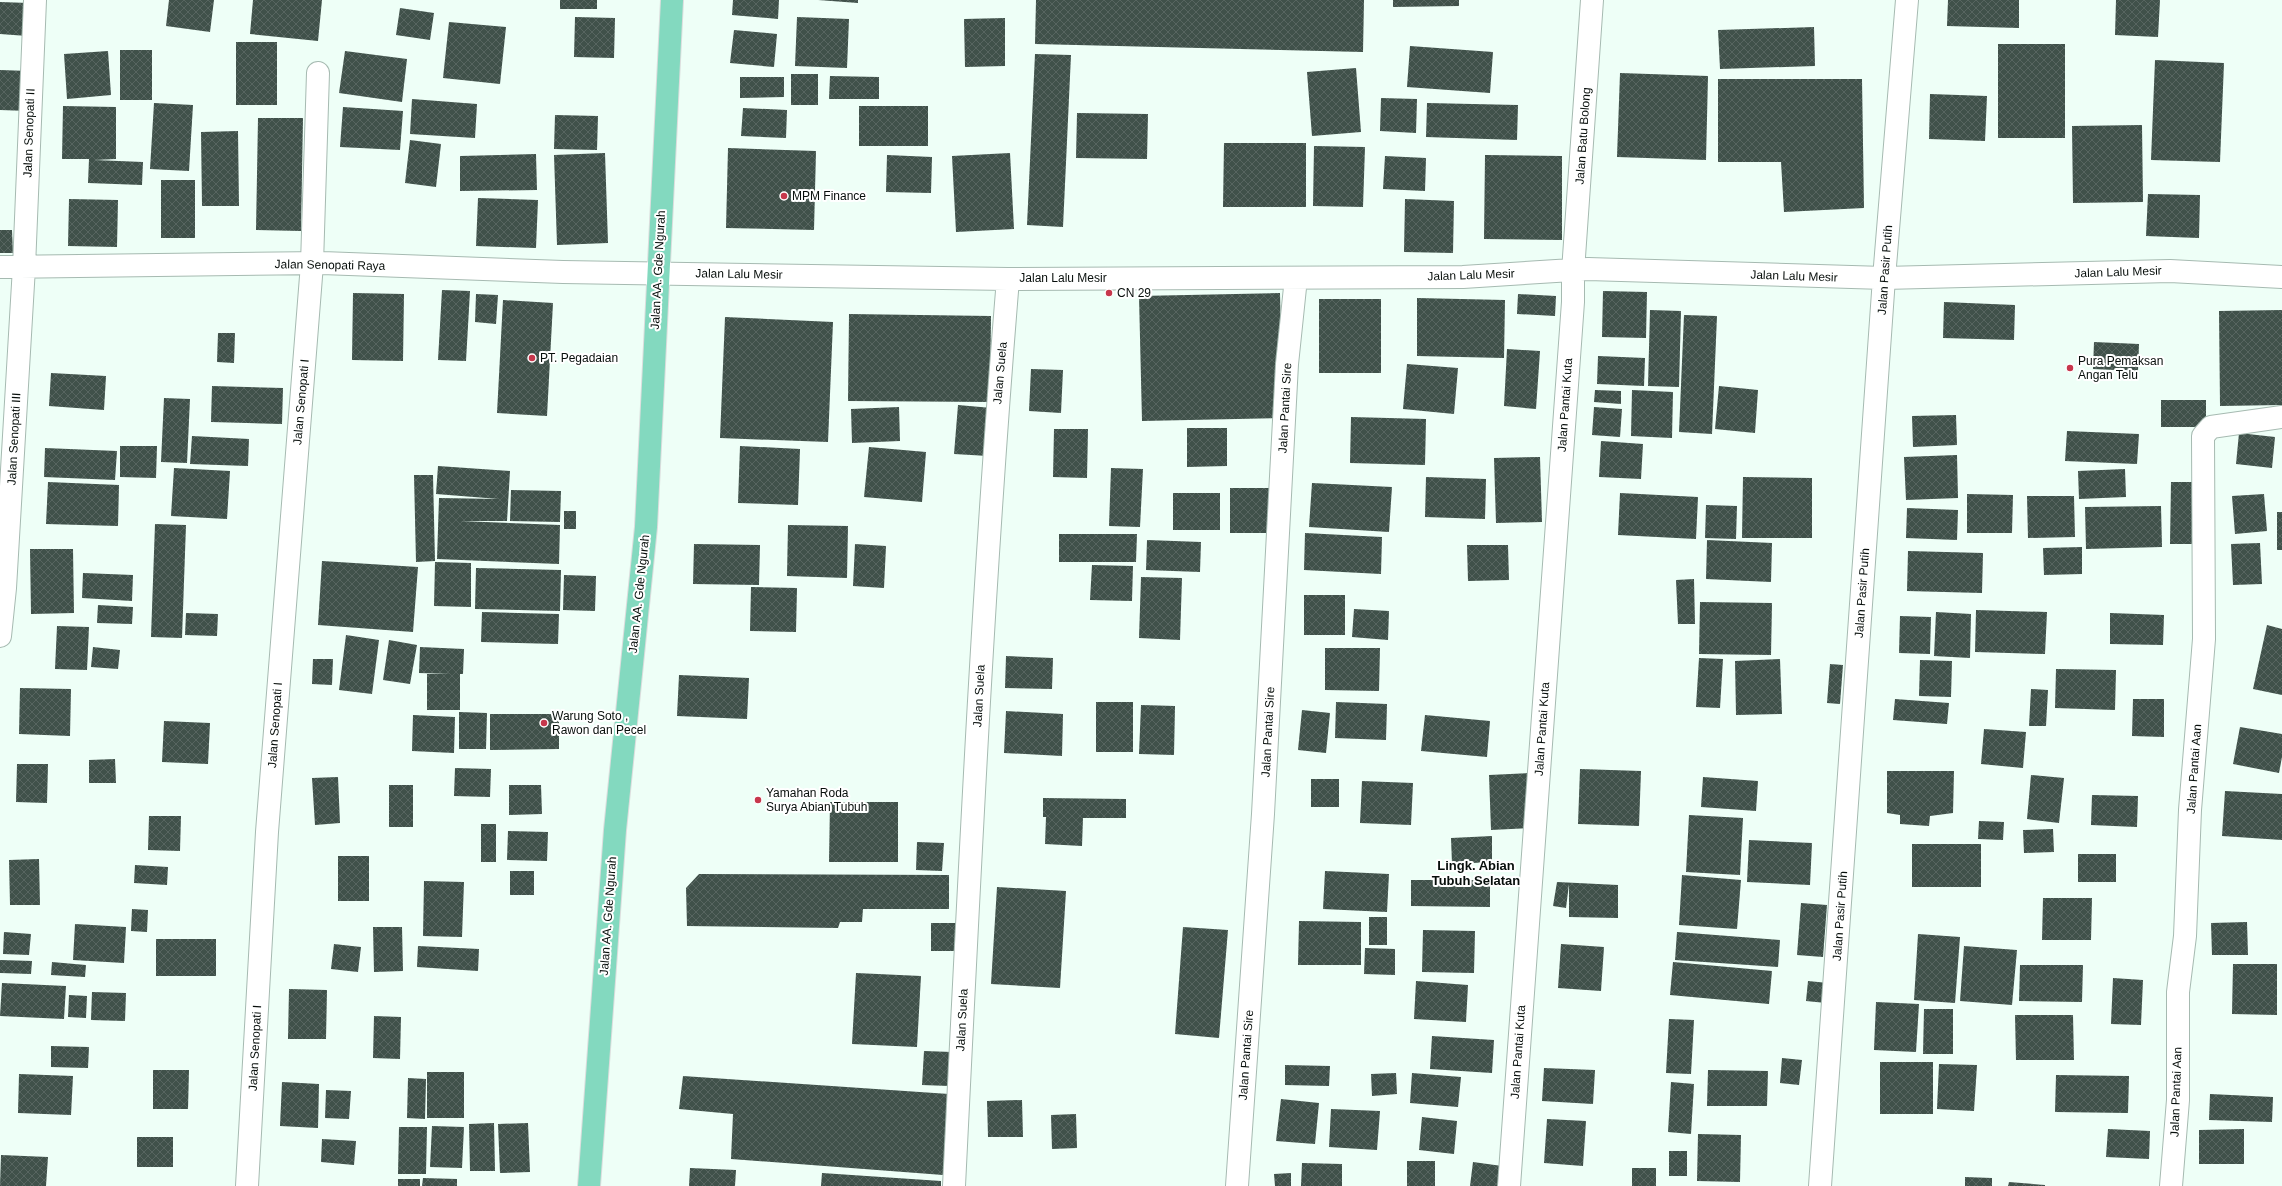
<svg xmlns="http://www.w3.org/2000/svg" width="2282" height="1186" font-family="Helvetica,sans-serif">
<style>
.building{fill:url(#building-cross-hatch)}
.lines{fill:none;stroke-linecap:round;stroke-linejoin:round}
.minor-casing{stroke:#a6bab1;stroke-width:24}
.major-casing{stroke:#dcdddd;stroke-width:24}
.minor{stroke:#fff;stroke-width:22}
.major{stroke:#83d9bf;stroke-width:22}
.poi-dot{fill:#c7374c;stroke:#fff;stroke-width:1.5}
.labels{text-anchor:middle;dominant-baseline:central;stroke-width:4;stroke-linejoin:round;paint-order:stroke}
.street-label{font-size:12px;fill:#070e0b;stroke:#fff}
.poi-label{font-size:12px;fill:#070e0b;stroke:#fff;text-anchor:start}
.neighbourhood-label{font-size:13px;font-weight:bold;fill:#070e0b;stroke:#fff}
</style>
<defs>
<pattern id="building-cross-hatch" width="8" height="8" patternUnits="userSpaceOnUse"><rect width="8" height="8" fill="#40514a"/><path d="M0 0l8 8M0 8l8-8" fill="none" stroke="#576560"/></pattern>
</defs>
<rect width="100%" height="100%" fill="#eefff7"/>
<path class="building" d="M169 0H214L210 32 166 26Z
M253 0H322L318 41 250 34Z
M560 0H597V9H560Z
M733 0H779L778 19 732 15Z
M818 0H858V3Z
M1036 0H1364L1363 52 1035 44Z
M1393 0H1459V6L1393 7Z
M1948 0H2019V28L1947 26Z
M2116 0H2160L2158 37 2115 35Z
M0 2 29 3 27 36 0 34Z
M400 8 434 13 430 40 396 35Z
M575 17 615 18 614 58 574 57Z
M797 17 849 19 847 68 795 66Z
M1005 18V66L965 67 964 19Z
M449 22 506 27 500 84 443 78Z
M1814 27 1815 66 1720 69 1718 30Z
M734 30 777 34 774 67 730 63Z
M236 42H277V105H236Z
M1998 44H2065V138H1998Z
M1410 46 1493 52 1490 93 1407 87Z
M120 50H152V100H120Z
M108 51 111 95 67 99 64 54Z
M345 51 407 59 402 102 339 93Z
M1035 54 1071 55 1063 227 1027 225Z
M2155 60 2224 63 2220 162 2151 160Z
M1356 68 1361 132 1312 136 1307 72Z
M0 70 29 71 28 111 0 110Z
M1620 73 1708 76 1706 160 1617 157Z
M791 74H818V105H791Z
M830 76 879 77V99H829Z
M740 77H784V97L740 98Z
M1718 79H1862L1864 208 1784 212 1781 162H1718Z
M1930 94 1987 96 1985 141 1929 139Z
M1381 98 1417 99 1416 133 1380 131Z
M412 99 477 104 475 138 410 134Z
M154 103 193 105 189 171 150 169Z
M1427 103 1518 105 1517 140 1426 137Z
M63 106 116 107V159L94 160 143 162 142 185 88 183 89 159H62Z
M859 106H928V146H859Z
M343 107 403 111 400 150 340 147Z
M743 108 787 110 786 138 741 136Z
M1077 113 1148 114 1147 159 1076 158Z
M555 115 598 116 597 150 554 149Z
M258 118H303L301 231 256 230Z
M2142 125 2143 202 2073 203 2072 126Z
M238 131 239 206H202L201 132Z
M410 140 441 144 436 187 405 183Z
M1224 143H1306V207H1223Z
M1314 146 1365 147 1363 207 1313 206Z
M728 148 816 151 814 230 726 228Z
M605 153 608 243 557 245 554 155Z
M1010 153 1014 229 956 232 952 156Z
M536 154 537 190 460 191V156Z
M887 155 932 157 931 193 886 192Z
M1485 155 1562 156V240L1484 239Z
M1385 156 1426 158 1425 191 1383 189Z
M161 180H195V238H161Z
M2148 194 2200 195 2199 238 2146 236Z
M478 198 538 200 536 248 476 246Z
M69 199 118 200 117 247 68 246Z
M1405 199 1454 201 1453 253 1404 252Z
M0 230H12L13 253H0Z
M442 290 470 291 466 361 438 360Z
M1603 291 1647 292 1646 338 1602 337Z
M353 293 404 294 403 361 352 360Z
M1280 293 1283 418 1142 421 1139 296Z
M476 294 498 295 496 324 475 322Z
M1518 294 1556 296 1555 316 1517 314Z
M1417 298 1505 300 1504 358 1417 356Z
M1319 299H1381V373H1319Z
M503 300 553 303 547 416 497 413Z
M1944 302 2015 305 2014 340 1943 338Z
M1650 310 1681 311 1679 387 1648 386Z
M2282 310V405L2220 406 2219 311Z
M849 314 991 316 990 402 848 401Z
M1684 315 1717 316 1712 434 1679 432Z
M725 317 833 322 828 442 720 438Z
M218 333H235L234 363 217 362Z
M2094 342 2139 344 2138 371 2093 369Z
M1507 349 1540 351 1536 409 1504 406Z
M1598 356 1645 358 1644 386 1597 384Z
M1407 364 1458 368 1454 414 1403 409Z
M1031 369 1063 370 1061 413 1029 411Z
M51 373 106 376 104 410 49 406Z
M212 386 283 388 282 424 211 422Z
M1719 386 1758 390 1755 433 1715 429Z
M1595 390 1621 391V404L1594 402Z
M1632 390 1673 392 1672 438 1631 436Z
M164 398 190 399 187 463 161 462Z
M2161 400H2206V427H2161Z
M958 405 992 408 988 456 954 454Z
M899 407 900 441 852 443 851 409Z
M1594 407 1622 409 1620 437 1592 435Z
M1956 415 1957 445 1913 447 1912 416Z
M1351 417 1426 419 1425 465 1350 463Z
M1187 428H1227V466L1187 467Z
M1054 429H1088L1087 478 1053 477Z
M2067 431 2139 434 2137 464 2065 461Z
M2239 433 2275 437 2272 468 2236 464Z
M192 436 249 439 248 466 190 464Z
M1601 441 1643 444 1641 479 1599 477Z
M120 446H157L156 478 120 477Z
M740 446 800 449 798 505 738 503Z
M869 447 926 452 922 502 864 497Z
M45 448 117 451 115 480 44 477Z
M1957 455 1958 498 1906 500 1904 457Z
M1540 457 1542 522 1496 523 1494 458Z
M438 466 510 471 507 521H460L560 525 559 564 437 559 439 498 499 499 436 494Z
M174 468 230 471 227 519 171 516Z
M1111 468 1143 469 1140 527 1109 526Z
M2125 469 2126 497 2079 499 2078 471Z
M414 475H433L435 561 416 562Z
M1426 477 1486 479 1485 519 1425 517Z
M1743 477 1812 478V538H1742Z
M48 482 119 485 118 526 46 524Z
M2171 482H2197V544H2170Z
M1312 483 1392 487 1389 532 1309 527Z
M1230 488H1275V533H1230Z
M511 490 561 491 560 522 510 521Z
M1173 493H1220V530H1173Z
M1620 493 1698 497 1696 539 1618 535Z
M1967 494 2013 495 2012 533H1967Z
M2264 494 2267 531 2235 534 2232 496Z
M2027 496H2074L2075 537 2028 538Z
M1706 505 1737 506 1736 539 1705 538Z
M2161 506 2162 547 2086 549 2085 507Z
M1907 508 1958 510 1957 540 1906 538Z
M564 511H576V529H564Z
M2277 512H2282V550H2277Z
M155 524 186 525 182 638 151 637Z
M788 525 848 526 847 578 787 576Z
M1305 533 1382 537 1381 574 1304 570Z
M1059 534H1137L1136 562H1059Z
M1147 540 1201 542 1200 572 1146 570Z
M1707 540 1772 543 1771 582 1706 579Z
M2260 543 2262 584 2233 585 2231 544Z
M694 544 760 545 759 585 693 584Z
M855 544 886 546 884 588 853 586Z
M1467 545H1508L1509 580 1468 581Z
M2082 547V574L2044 575 2043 548Z
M30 549H73L74 613 31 614Z
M1908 551 1983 553 1982 593 1907 591Z
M322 561 418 567 413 632 318 625Z
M435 562 471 563V607L434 606Z
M1092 565 1133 566 1132 601 1090 600Z
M476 568 561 570 560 611 475 609Z
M83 573 133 575 132 601 82 598Z
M564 575 596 576 595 611 563 610Z
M1141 577 1182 578 1180 640 1139 638Z
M1694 579 1695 624H1678L1676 580Z
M751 587 797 588 796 632 750 631Z
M1304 595H1345V635H1304Z
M1700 602 1772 603 1771 655 1699 654Z
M98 605 133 607 132 624 97 623Z
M1354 609 1389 611 1388 640 1352 637Z
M1976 610 2047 612 2045 654 1975 652Z
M482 612 559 614 558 644 481 642Z
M1936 612 1971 614 1970 658 1934 656Z
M186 613 218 614 217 636 185 635Z
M2110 613 2164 615 2163 645 2110 644Z
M1900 616 1931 617 1930 654 1899 653Z
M2267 625 2282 629V695L2253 689Z
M57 626 89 627 87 670 55 669Z
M346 635 379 640 372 694 339 690Z
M389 640 417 645 410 684 383 680Z
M93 647 120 650 118 669 91 667Z
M420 647 464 649 463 674H460V710H427V674H450L419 673Z
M1325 648H1380L1379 691 1325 690Z
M1006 656 1053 658 1052 689 1005 688Z
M1699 658 1723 659 1720 708 1696 707Z
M313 659H333L332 685 312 684Z
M1780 659 1782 714 1736 715 1735 661Z
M1920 660 1952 661 1951 697 1919 696Z
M1830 664 1843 665 1840 704 1827 703Z
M2056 669 2116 670 2115 710 2055 708Z
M679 675 749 678 747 719 677 716Z
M20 688 71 689 70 736 19 734Z
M2031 689 2048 690 2046 726H2029Z
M1895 699 1949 703 1947 724 1893 720Z
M2133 699H2164V737L2132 736Z
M1096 702H1133V752H1096Z
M1336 702 1387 704 1386 740 1335 738Z
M1141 705 1175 706 1174 755 1139 754Z
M1302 710 1330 713 1326 753 1298 750Z
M1006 711 1063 714 1062 756 1004 753Z
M459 712 487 713 486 749H459Z
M490 714H559V749L490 750Z
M413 715 455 717 454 753 412 751Z
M1425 715 1490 721 1487 757 1421 751Z
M164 721 210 723 208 764 162 762Z
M2240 727 2282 734V757L2279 773 2233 764Z
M1984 729 2026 732 2023 768 1981 764Z
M115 759 116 783H89V760Z
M17 764H48L47 803 16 802Z
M455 768 491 769 490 797 454 796Z
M1580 769 1641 771 1639 826 1578 824Z
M1887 771H1954L1953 813 1930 816 1929 826 1900 824V815L1887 813Z
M1529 773 1531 828 1491 830 1489 775Z
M2031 775 2064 778 2059 823 2027 819Z
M338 777 340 823 315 825 312 778Z
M1703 777 1758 781 1756 811 1701 807Z
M1311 779H1339V807H1311Z
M1362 781 1413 783 1411 825 1360 823Z
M389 785H413V827H389Z
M509 785H541L542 814 509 815Z
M2225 791 2282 794V840L2222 836Z
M2092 795 2138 796 2137 827 2091 825Z
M1043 798 1126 799V818H1083L1082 846 1045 844 1046 817H1043Z
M830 802H898V862H829Z
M1689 815 1743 818 1740 875 1686 872Z
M149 816H181L180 851 148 850Z
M1979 821 2004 822 2003 840 1978 839Z
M481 824H496V862H481Z
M2053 829 2054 852 2024 853 2023 830Z
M508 831 548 832 547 861 507 860Z
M1492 836V862L1452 864 1451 838Z
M1749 840 1812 843 1810 885 1747 882Z
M917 842 944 843 942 871 916 870Z
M1912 844H1981V887H1912Z
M2078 854H2116V882H2078Z
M338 856H369V901H338Z
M39 859 40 905H10L9 860Z
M135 865 168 867 167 885 134 883Z
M510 871H534V895H510Z
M1325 871 1389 874 1387 912 1323 909Z
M699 874 949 875V909H863L862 922H840L838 928 687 926 686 888Z
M1682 875 1741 880 1737 929 1679 925Z
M1411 880H1490V907L1411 906Z
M424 881 464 882 462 937 423 936Z
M1557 882 1618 885V918L1569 917V884L1566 908 1553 906Z
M997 887 1066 891 1060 988 991 984Z
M2043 898H2092L2091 940H2042Z
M1801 903 1827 905 1823 957 1797 955Z
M132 909 148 910 147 932 131 931Z
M1369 917H1387V945H1369Z
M1299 921 1361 922V965H1298Z
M2247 922 2248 955H2212L2211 923Z
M931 923H960V951H931Z
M75 924 126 927 124 963 73 960Z
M373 927H402L403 971 374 972Z
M1183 927 1228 930 1219 1038 1175 1034Z
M1423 930 1475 931 1474 973 1422 972Z
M4 932 31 934 29 955 3 954Z
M1677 932 1780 940 1778 967 1675 960Z
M1918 934 1960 937 1955 1003 1914 1000Z
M156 939H216V976H156Z
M334 944 361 947 358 972 331 969Z
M1561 944 1604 947 1601 991 1558 988Z
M418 946 479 949 478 971 417 967Z
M1964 946 2017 950 2012 1005 1960 1001Z
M1365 948 1395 949V975L1364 974Z
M0 960 32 961 31 974 0 973Z
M52 962 86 965 85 977 51 975Z
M1673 962 1772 971 1769 1004 1670 995Z
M2233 964H2277V1015L2232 1014Z
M2020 965H2083L2082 1002 2019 1001Z
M856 973 921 976 917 1047 852 1044Z
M2113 978 2143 980 2141 1025 2111 1024Z
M1416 981 1468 985 1466 1022 1414 1019Z
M1808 981 1828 983 1826 1003 1806 1001Z
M2 983 66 986 64 1019 0 1016Z
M289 989 327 990 326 1039H288Z
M92 992 126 993 125 1021 91 1020Z
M69 995 87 996 86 1018 68 1017Z
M1876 1002 1919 1004 1916 1052 1874 1050Z
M1924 1009H1953V1054H1923Z
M2015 1015H2073L2074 1060H2016Z
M374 1016 401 1017 400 1059 373 1058Z
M1669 1019 1694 1020 1691 1074 1666 1073Z
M1432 1036 1494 1040 1492 1073 1430 1069Z
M51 1046 89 1047 88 1068 51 1067Z
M924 1051 952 1052 949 1086 922 1085Z
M1782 1058 1802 1060 1799 1085 1780 1083Z
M1880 1062H1933V1114H1880Z
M1939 1064 1977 1065 1974 1111 1937 1109Z
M1285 1065 1330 1066 1329 1086 1285 1085Z
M1544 1068 1595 1070 1593 1104 1542 1101Z
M153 1070H189L188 1109H153Z
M1708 1070 1768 1071 1767 1106H1707Z
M427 1072H464V1118H427Z
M1396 1073 1397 1094 1372 1096 1371 1074Z
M1412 1073 1461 1077 1458 1107 1410 1103Z
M19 1074 73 1076 71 1115 18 1113Z
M2056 1075 2129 1076 2128 1113 2055 1112Z
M683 1076 949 1094 943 1175 731 1159 733 1114 679 1109Z
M408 1078 426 1079 425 1119 407 1118Z
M282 1082 319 1084 318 1128 280 1126Z
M1671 1082 1694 1084 1691 1134 1668 1132Z
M326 1090 351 1091 349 1119 325 1118Z
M2210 1094 2273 1097 2272 1122 2209 1120Z
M1281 1099 1319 1103 1315 1144 1276 1141Z
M1022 1100 1023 1137H988L987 1101Z
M1331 1109 1380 1111 1377 1150 1329 1147Z
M1076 1114 1077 1148 1052 1149 1051 1115Z
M1422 1117 1457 1121 1454 1154 1419 1150Z
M1547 1119 1586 1121 1583 1166 1544 1163Z
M494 1123 495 1171H470L469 1124Z
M528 1123 530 1172 500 1173 498 1124Z
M432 1126 464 1127 462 1168 430 1167Z
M399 1127H427L426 1174H398Z
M2108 1129 2150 1131 2149 1159 2106 1157Z
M2244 1129V1164H2199V1130Z
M1698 1134 1741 1135 1740 1182 1697 1181Z
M137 1137H173V1167H137Z
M322 1139 356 1141 354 1165 321 1162Z
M1669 1151H1687V1176H1669Z
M1 1155 48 1157 46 1186H0Z
M1407 1161H1435V1186H1407Z
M1473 1162 1502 1166 1500 1186H1470Z
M1302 1163 1342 1164V1186H1301Z
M690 1168 736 1170 735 1186H689Z
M1632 1168H1656V1186H1632Z
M822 1173 941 1181V1186H821Z
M1291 1173V1186H1275L1274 1174Z
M1965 1177 1992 1178V1186H1965Z
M423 1178 457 1179V1186H422Z
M398 1179H420V1186H398Z
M2009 1182 2045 1185V1186H2008Z"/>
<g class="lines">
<g class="minor-casing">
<path id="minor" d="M0 267 322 263 563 272 1008 279 1463 277 1588 269 1884 278 2170 271 2282 277
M0 636 5 588 24 267 35 0
M247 1186 267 832 312 264 318 73
M954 1186C969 883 983 581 1008 279
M1237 1186 1263 814 1287 364 1296 278
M1509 1186 1573 302V271L1592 0
M1820 1186 1884 278 1907 0
M2171 1186 2178 1100V992L2185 936 2190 810 2204 639 2203 436 2211 427 2282 417"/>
</g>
<g class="major-casing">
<path id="major" d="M589 1186 615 830 646 527 672 0"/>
</g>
<use href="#minor" class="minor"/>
<use href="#major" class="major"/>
</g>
<g class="poi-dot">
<circle cx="784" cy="196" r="4"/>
<circle cx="1109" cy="293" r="4"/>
<circle cx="532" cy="358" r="4"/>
<circle cx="2070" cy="368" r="4"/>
<circle cx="544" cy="723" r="4"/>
<circle cx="758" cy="800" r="4"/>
</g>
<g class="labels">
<g class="street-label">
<text transform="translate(29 133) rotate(-88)">Jalan Senopati II</text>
<text transform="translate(1583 136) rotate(-86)">Jalan Batu Bolong</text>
<text transform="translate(330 265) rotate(1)">Jalan Senopati Raya</text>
<text transform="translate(658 270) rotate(-87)">Jalan AA. Gde Ngurah</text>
<text transform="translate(1885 270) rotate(-86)">Jalan Pasir Putih</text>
<text transform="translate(2118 272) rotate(-2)">Jalan Lalu Mesir</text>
<text transform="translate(739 274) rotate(1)">Jalan Lalu Mesir</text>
<text transform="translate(1471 275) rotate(-2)">Jalan Lalu Mesir</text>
<text transform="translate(1794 276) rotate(2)">Jalan Lalu Mesir</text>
<text x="1063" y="278">Jalan Lalu Mesir</text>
<text transform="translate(1000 373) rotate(-85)">Jalan Suela</text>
<text transform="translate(301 402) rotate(-85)">Jalan Senopati I</text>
<text transform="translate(1565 405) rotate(-86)">Jalan Pantai Kuta</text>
<text transform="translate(1285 408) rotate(-87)">Jalan Pantai Sire</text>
<text transform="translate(14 439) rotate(-87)">Jalan Senopati III</text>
<text transform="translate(1862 593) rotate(-86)">Jalan Pasir Putih</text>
<text transform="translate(639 594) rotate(-84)">Jalan AA. Gde Ngurah</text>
<text transform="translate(979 696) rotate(-87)">Jalan Suela</text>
<text transform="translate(275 725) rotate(-86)">Jalan Senopati I</text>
<text transform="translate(1542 729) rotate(-86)">Jalan Pantai Kuta</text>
<text transform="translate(1268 732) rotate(-87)">Jalan Pantai Sire</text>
<text transform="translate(2194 769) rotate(-86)">Jalan Pantai Aan</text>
<text transform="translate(608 916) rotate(-86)">Jalan AA. Gde Ngurah</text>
<text transform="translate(1840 916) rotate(-86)">Jalan Pasir Putih</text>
<text transform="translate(962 1020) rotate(-87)">Jalan Suela</text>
<text transform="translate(255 1048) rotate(-87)">Jalan Senopati I</text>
<text transform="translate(1518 1052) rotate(-86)">Jalan Pantai Kuta</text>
<text transform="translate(1246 1055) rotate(-86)">Jalan Pantai Sire</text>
<text transform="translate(2176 1092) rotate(-88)">Jalan Pantai Aan</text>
</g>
<g class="poi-label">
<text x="792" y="196">MPM Finance</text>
<text x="1117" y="293">CN 29</text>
<text x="540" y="358">PT. Pegadaian</text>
<text x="2078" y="361">Pura Pemaksan<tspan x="2078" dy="14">Angan Telu</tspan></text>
<text x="552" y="716">Warung Soto ,<tspan x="552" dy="14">Rawon dan Pecel</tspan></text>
<text x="766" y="793">Yamahan Roda<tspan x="766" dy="14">Surya Abian Tubuh</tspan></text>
</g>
<g class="neighbourhood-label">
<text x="1476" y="865">Lingk. Abian<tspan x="1476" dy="15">Tubuh Selatan</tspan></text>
</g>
</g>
</svg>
